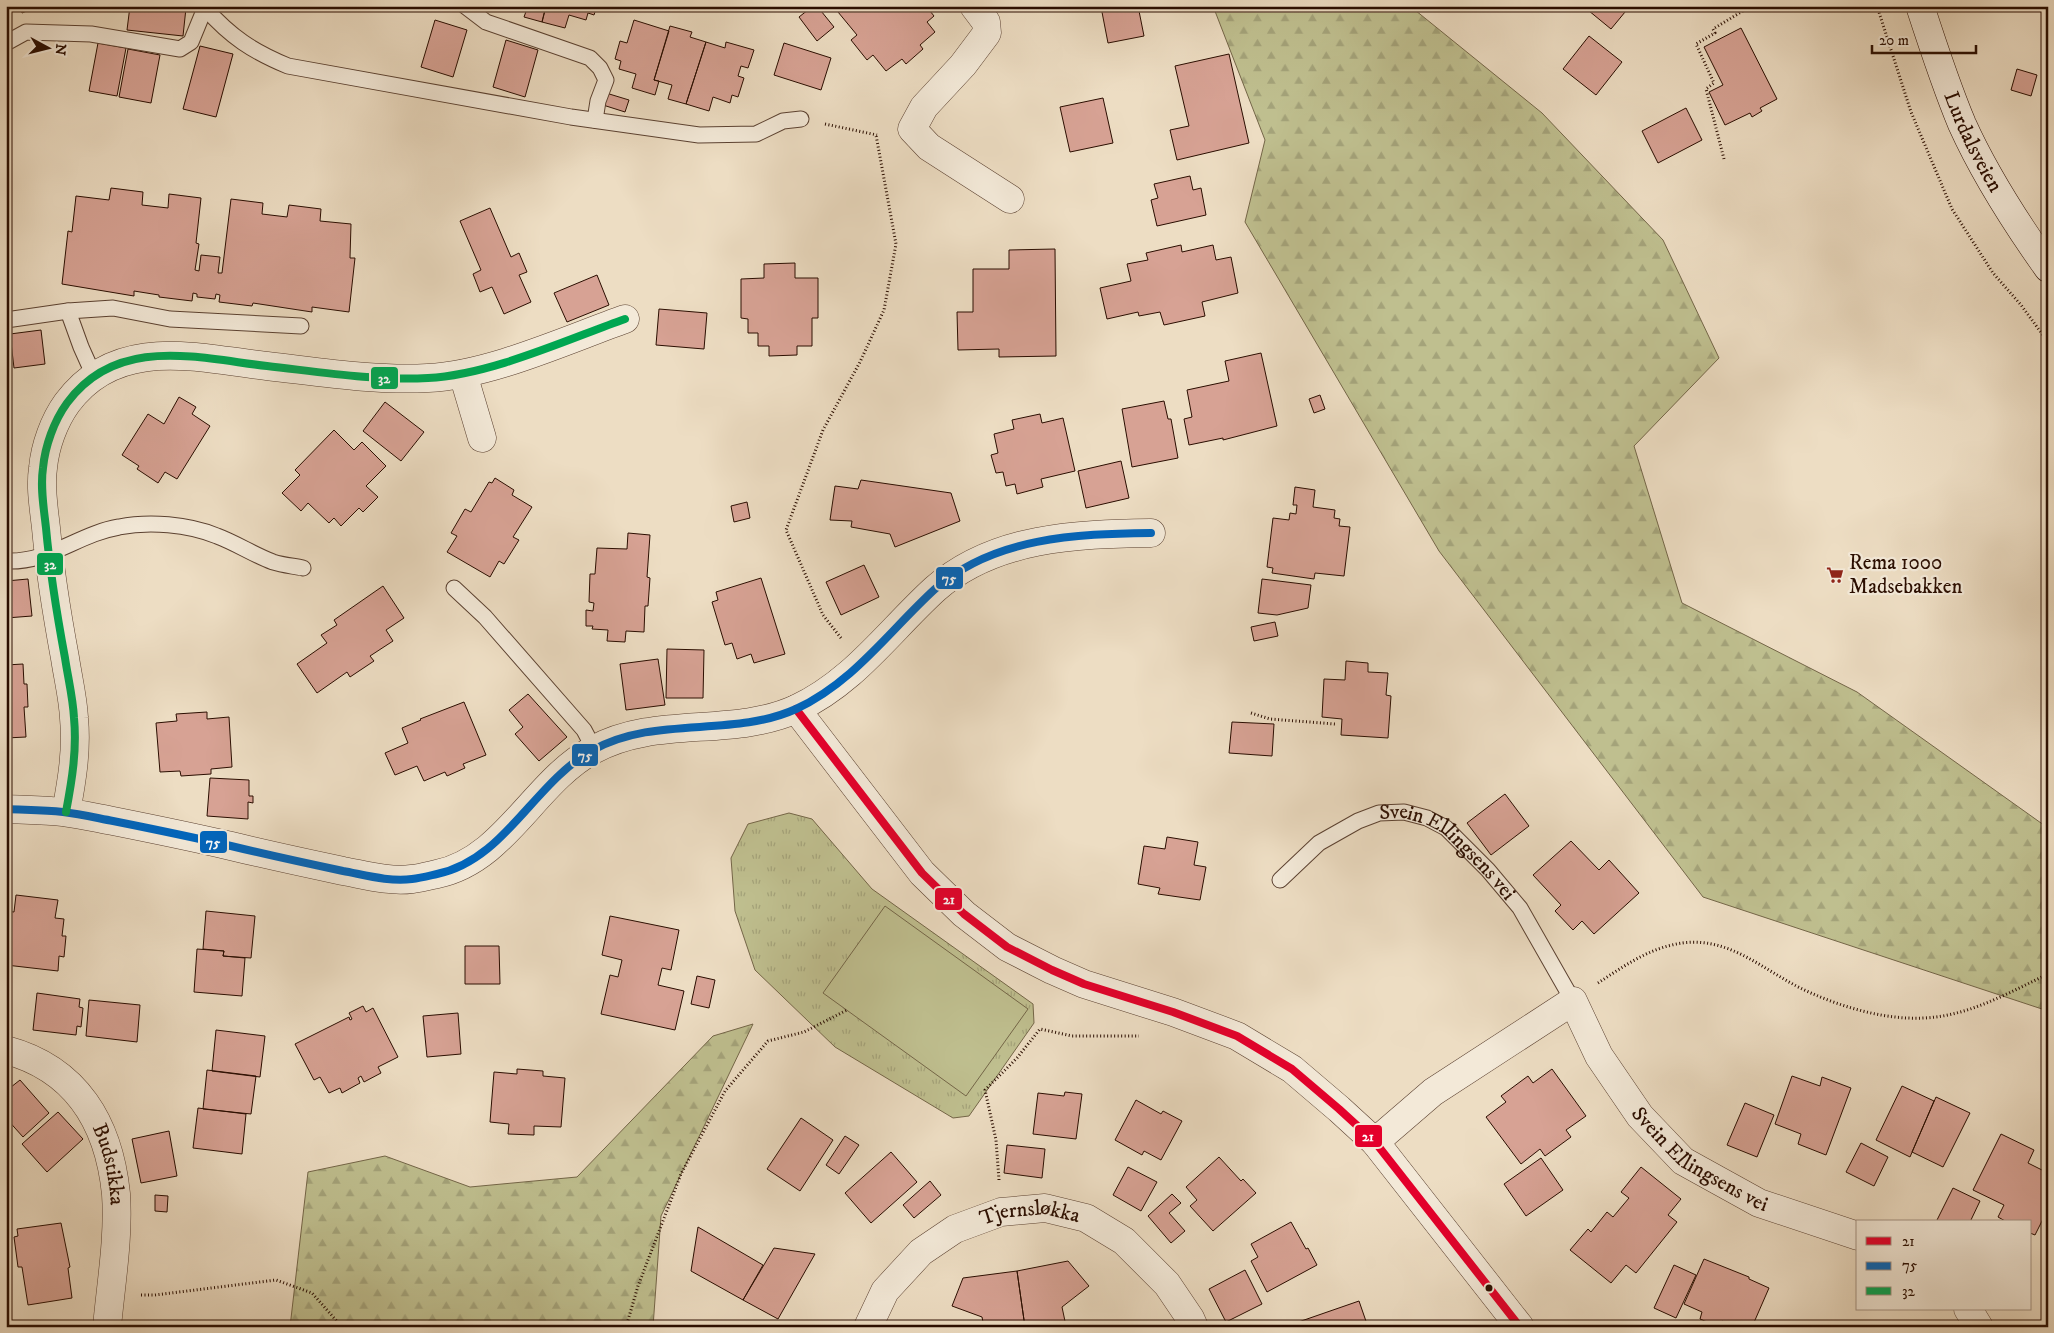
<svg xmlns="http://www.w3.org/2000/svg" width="2054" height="1333" font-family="'IM FELL DW Pica',serif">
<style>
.grass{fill:url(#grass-tufts);stroke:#746648}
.forest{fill:url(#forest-firs);stroke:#746648}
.garden{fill:#bfbf8f;stroke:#746648}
.building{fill:#d7a294;stroke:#2a0d00}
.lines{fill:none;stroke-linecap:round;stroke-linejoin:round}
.service-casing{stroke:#5b4131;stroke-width:17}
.minor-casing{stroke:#5b4131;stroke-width:29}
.secondary-casing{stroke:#2a0d00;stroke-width:29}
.path{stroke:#2a0d00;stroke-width:3;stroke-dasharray:1 2.5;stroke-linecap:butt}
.service{stroke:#f3e9d8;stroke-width:15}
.minor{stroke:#f3e9d8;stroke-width:28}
.secondary{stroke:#f3e9d8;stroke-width:28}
.bus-1-casing{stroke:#f3e9d8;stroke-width:11}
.bus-2-casing{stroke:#f3e9d8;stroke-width:11}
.bus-3-casing{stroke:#f3e9d8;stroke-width:11}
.bus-1{stroke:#e4002b;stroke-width:8}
.bus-2{stroke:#0065bd;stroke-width:8}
.bus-3{stroke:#00a651;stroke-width:8}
.bus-dot{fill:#2a0d00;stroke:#f3e9d8;stroke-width:2}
.labels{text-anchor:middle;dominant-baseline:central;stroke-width:4.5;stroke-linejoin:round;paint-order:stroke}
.street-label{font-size:21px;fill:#2a0d00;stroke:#f3e9d8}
.poi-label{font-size:21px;fill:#2a0d00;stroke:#f3e9d8;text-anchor:start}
.line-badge{stroke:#f3e9d8;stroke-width:2}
.badge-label{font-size:14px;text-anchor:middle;font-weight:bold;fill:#fff}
</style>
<defs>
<pattern id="grass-tufts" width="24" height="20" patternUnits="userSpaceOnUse" patternTransform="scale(1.25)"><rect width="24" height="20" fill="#bfbf8f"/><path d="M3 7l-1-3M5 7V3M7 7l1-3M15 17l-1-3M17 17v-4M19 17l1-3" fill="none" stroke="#a4a37a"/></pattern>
<pattern id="forest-firs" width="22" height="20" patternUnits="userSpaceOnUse" patternTransform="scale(1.25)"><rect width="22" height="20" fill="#bfbf8f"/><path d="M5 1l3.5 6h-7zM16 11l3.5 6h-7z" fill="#a4a37a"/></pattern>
</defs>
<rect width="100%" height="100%" fill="#edddc3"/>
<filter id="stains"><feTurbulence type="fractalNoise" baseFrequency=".004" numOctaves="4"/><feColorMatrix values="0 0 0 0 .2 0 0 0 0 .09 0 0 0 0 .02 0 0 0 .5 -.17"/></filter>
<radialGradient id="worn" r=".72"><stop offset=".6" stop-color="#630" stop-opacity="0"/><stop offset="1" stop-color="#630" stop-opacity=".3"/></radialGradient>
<path class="grass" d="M789 813 812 819 872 889 1033 1004 1034 1023 969 1116 953 1118 835 1047 755 970 735 911 731 858 748 824Z"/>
<path class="forest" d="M1213 6H1410L1542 113 1663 240 1719 358 1634 446 1682 603 1857 692 2048 828V1011L1703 897 1439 551 1245 222 1265 140Z
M753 1024 661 1216 653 1327H290L308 1172 385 1156 470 1187 577 1177 713 1036Z"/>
<path class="garden" d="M885 906 1028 1009 966 1096 823 993Z"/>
<path class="building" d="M20 6H39L22 13Z
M130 6 186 8 183 36 127 30Z
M528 6H546L542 22 524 17Z
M546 6H597L594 15 588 13 586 20 569 15 565 28 542 22Z
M813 6H817L834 27 817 41 799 17Z
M845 6H926L934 16 927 22 935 32 920 45 923 49 906 64 902 59 886 71 873 55 867 60 851 40 857 35 838 12Z
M1107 6H1138L1144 36 1108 43 1101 7Z
M1583 6H1630L1611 29Z
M435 20 467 30 453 77 421 67Z
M634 20 669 31 654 80 659 81 655 95 632 88 636 74 619 69 621 61 615 59 620 41 627 43Z
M670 26 692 32 690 37 706 42 686 104 668 99 672 85 654 80Z
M1741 28 1777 99 1760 108 1762 111 1752 117 1750 113 1725 125 1709 92 1723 85 1704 47Z
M1589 36 1622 62 1596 95 1563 69Z
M506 40 538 50 525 97 493 87Z
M706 42 725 48 726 42 754 50 748 68 741 66 738 76 744 78 738 97 732 95 730 103 713 97 709 111 686 104Z
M98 43 126 48 117 96 89 91Z
M784 43 831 58 821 90 774 75Z
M200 46 233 54 216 117 183 109Z
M128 49 160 55 151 103 119 97Z
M1229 54 1249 143 1177 160 1170 130 1189 126 1175 66Z
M2017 69 2037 75 2031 96 2011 90Z
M606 93 629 100 625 112 603 105Z
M1103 98 1113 143 1070 152 1060 107Z
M1686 108 1702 140 1658 163 1642 131Z
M1190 176 1193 190 1201 188 1206 215 1157 226 1151 200 1158 198 1154 184Z
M111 188 143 192 142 205 168 208 169 194 201 198 196 243 199 244 195 270 199 271 201 255 220 257 218 273H222L231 199 263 203 262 214 287 217 289 205 321 209 320 221 351 224 350 258H355L349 312 312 307V312L253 303 252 306 219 302 220 295 216 294 215 299 197 297V294L193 293 192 301 159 297V295L134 291V296L62 284 68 231 72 232 76 196 109 200Z
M490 208 511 257 519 253 527 272 519 275 531 302 504 314 492 287 480 292 473 274 481 270 460 221Z
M1181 245 1182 252 1213 245 1216 260 1231 257 1238 293 1202 302 1205 316 1164 325 1160 312 1139 316 1138 312 1107 319 1100 288 1131 281 1127 264 1148 260 1146 253Z
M1055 249 1056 356 999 357V349L958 350 957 312H973V269H1009V250Z
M795 263V278H818V318H812V346H797V355L769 356V346H758V333H748V319L741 318V279L764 278V264Z
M597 275 609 305 567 322 554 293Z
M659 309 707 313 704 349 656 345Z
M41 330 45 364 14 368 10 334Z
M1261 353 1277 426 1223 440V438L1189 445 1184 419 1192 417 1187 390 1229 381 1225 361Z
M1320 395 1325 409 1314 413 1309 399Z
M179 397 196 407 192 414 210 426 177 479 165 472 158 483 137 469 139 466 122 455 148 414 164 424Z
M1164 401 1168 419H1171L1178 458 1132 467 1122 409Z
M385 402 424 432 401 461 363 431Z
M1040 414 1042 423 1063 418 1075 471 1041 479 1043 487 1017 494 1015 484 1006 486 1003 472 996 473 991 455 998 453 994 434 1014 429 1012 420Z
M334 430 354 450 362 442 386 466 366 486 378 497 363 512 359 508 341 526 334 518 329 523 308 503 301 511 282 493 300 475 295 470Z
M1121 461 1129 498 1086 508 1078 471Z
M495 478 514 490 512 495 532 507 513 537 519 540 504 564 499 561 490 577 447 552 457 536 451 533 465 509 471 512 489 482 492 483Z
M861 480 951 493 960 521 895 547 890 534 851 527 852 521 830 520 835 486 858 489Z
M1295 487 1315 490 1313 507 1335 510 1334 518 1340 519 1339 526 1350 527 1344 576 1315 573 1314 579 1272 573 1273 568 1267 567 1273 518 1289 520 1290 513 1296 514 1297 505H1293Z
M747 502 750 518 734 522 731 506Z
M628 533 650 535 647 577 650 578 648 606H645L644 632 626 631 625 642 607 641 608 630 592 629 593 626H586V610L593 611 594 603 589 602 590 574H595L597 548 627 549Z
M864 565 879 597 841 615 826 582Z
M761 578 785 654 754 663 751 654 737 659 732 643 725 645 712 602 718 600 716 592Z
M28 579 32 616 6 618V581Z
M1262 579 1311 585 1308 608 1277 615 1258 613Z
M383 586 404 618 386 630 393 641 370 656 374 661 350 677 347 672 317 693 297 664 327 643 321 635 337 625 334 620Z
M1275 622 1278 636 1254 641 1251 627Z
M667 649 704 650 703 698H666Z
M658 659 665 705 626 710 620 664Z
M1346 661 1368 663V672L1388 673 1386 695 1391 696 1388 738 1341 735 1342 719 1322 717 1324 679 1345 680Z
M23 664 24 684H27L28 707H24L26 737 6 738V665Z
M528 694 567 737 539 761 515 734 523 727 509 710Z
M464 702 486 755 463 764 465 768 447 776 445 772 424 781 417 766 395 775 385 753 408 743 402 728 421 720 420 719Z
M207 712V719L229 717 232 767 211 769V774L181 776 180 771 160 772 156 723 177 721 176 714Z
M1232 722 1274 724 1272 756 1229 753Z
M210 778 249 780V796H253V803L248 802V819L207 816Z
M1505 794 1529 826 1491 855 1467 823Z
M1167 837 1198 842 1194 865 1206 867 1200 900 1158 894 1160 888 1138 884 1144 846 1165 849Z
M1571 841 1599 870 1609 860 1639 893 1594 934 1582 921 1573 930 1555 911 1561 905 1533 875Z
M16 895 58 900 55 918 64 919 62 936H66L64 957 59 956 58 971 6 965V911L14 912Z
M206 911 255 916 251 958 223 956 224 951 203 949Z
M610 916 679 930 671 970 662 968 658 985 684 991 675 1030 601 1014 610 975 618 977 622 960 602 955Z
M465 946H499L500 984H465Z
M197 949 224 951 223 956 245 958 242 996 194 992Z
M697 976 715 980 709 1008 691 1004Z
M37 993 80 999 79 1007 83 1008 81 1027 77 1026 76 1035 33 1030Z
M89 1000 140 1005 137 1042 86 1036Z
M363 1006 366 1012 373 1008 398 1057 378 1067 381 1073 364 1082 361 1076 358 1078 360 1083 342 1093 340 1088 329 1093 320 1077 314 1080 295 1044 349 1017 350 1020 352 1019 349 1013Z
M458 1013 461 1054 427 1057 423 1016Z
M216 1030 265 1036 260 1077 212 1071Z
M517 1069 543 1071V1076L565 1078 561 1127 534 1126V1135L508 1134 509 1124 490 1122 494 1072 517 1074Z
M1552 1069 1586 1116 1566 1130 1571 1137 1545 1156 1540 1149 1521 1164 1486 1117 1506 1102 1501 1096 1528 1076 1533 1083Z
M207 1070 256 1076 251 1114 203 1109Z
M1792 1076 1820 1086 1822 1077 1851 1088 1826 1155 1798 1144 1801 1134 1775 1124Z
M20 1080 49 1113 23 1137 6 1118V1091Z
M1902 1086 1934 1101 1910 1157 1876 1140Z
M1065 1092 1082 1094 1076 1139 1033 1134 1038 1093 1064 1096Z
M1936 1097 1970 1113 1943 1167 1912 1152Z
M1136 1100 1161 1114 1163 1111 1182 1121 1161 1160 1144 1151 1142 1155 1115 1140Z
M1745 1103 1774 1115 1757 1157 1727 1145Z
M198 1108 246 1114 242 1154 193 1148Z
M58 1112 83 1139 47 1172 22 1144Z
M801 1118 833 1140 800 1191 767 1169Z
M169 1131 177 1176 141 1183 132 1139Z
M2001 1134 2034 1150 2028 1163 2048 1173V1209L2035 1235 2030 1233V1222H2007L1998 1217 2004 1205 1973 1190Z
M845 1136 859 1145 839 1174 826 1165Z
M1861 1143 1888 1157 1874 1186 1846 1172Z
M1007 1145 1045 1149 1042 1178 1004 1173Z
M891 1152 917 1182 871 1223 845 1193Z
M1219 1157 1241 1181 1243 1179 1256 1193 1213 1231 1190 1206 1197 1200 1186 1187Z
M1541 1158 1563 1190 1526 1216 1504 1184Z
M1128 1167 1157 1182 1141 1211 1113 1195Z
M1641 1167 1681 1199 1668 1215 1677 1222 1636 1273 1626 1265 1611 1283 1570 1250 1588 1229 1591 1232 1607 1212 1613 1217 1629 1198 1621 1192Z
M930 1181 941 1195 914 1218 903 1205Z
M1953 1188 1980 1201 1970 1222H1936Z
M1172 1194 1181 1203 1169 1213 1185 1231 1171 1243 1148 1216Z
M155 1195 168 1196 167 1212 155 1211Z
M1291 1222 1306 1249 1308 1248 1317 1265 1267 1292 1251 1261 1258 1257 1251 1244Z
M61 1223 70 1267 68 1268 72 1298 28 1305 22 1267H18L14 1237 18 1236 17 1229Z
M698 1227 763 1265 743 1300 691 1271Z
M774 1248 815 1254 778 1319 743 1300Z
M1704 1259 1749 1277V1279L1769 1288 1752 1327H1735L1722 1321 1719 1327 1700 1319 1702 1312 1684 1304Z
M1068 1261 1089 1286 1062 1307 1066 1326 1025 1327 1017 1271Z
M1674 1265 1696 1275 1676 1318 1654 1308Z
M1245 1270 1262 1304 1226 1322 1209 1289Z
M1017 1271 1025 1327H984L982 1317 952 1306 963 1278Z
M2044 1287H2048V1321Z
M1359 1301 1368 1327H1284Z"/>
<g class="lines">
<g class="service-casing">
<g id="service">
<path d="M206 6 205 8C231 37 252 51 288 66L571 117 699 135 756 134 783 121 801 119"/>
<path d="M465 6 486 22 590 58 600 68 606 80 598 101 595 120"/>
<path d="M6 43 26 32 91 34 180 49 191 42 205 8"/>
<path d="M68 311 81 347 94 376"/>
<path d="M6 320 68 311 113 308 170 319 301 326"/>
<path d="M6 561C49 563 78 534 119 527 149 521 188 524 217 536 236 543 254 555 273 562 282 565 293 566 303 568"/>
<path d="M454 588 485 617 584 730 594 749"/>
<path id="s1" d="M1280 880 1319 843 1358 821 1379 813 1404 812 1427 818 1446 828 1488 870 1520 908 1573 1001"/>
</g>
</g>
<g class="minor-casing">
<g id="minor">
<path d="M974 6 986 22 987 33 963 65 924 107 912 129 929 147 1010 199"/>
<path d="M463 374 482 438"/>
<path d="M796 709 922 873 964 914 1007 947 1052 970 1084 984 1173 1012 1237 1036 1292 1069 1339 1109 1375 1142 1520 1327"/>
<path d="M6 809C25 810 44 810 63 812 80 814 97 818 113 821 153 829 192 837 231 846 268 855 305 863 343 871 365 875 389 882 412 879 420 878 428 876 437 874 505 860 534 782 593 750 656 715 732 738 796 709 854 682 889 631 935 589 994 537 1076 534 1151 533"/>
<path d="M66 812C72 780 77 750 74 718 73 698 68 678 65 658 57 615 50 572 46 528 44 509 40 488 43 468 45 446 54 421 67 403 117 335 197 358 267 366 320 372 375 381 428 378 490 375 566 340 625 319"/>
<path id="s2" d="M6 1050C77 1069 109 1124 116 1194 119 1237 111 1283 107 1327"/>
<path id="s3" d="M1375 1142 1433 1092 1573 1001 1599 1056 1640 1116 1683 1161 1759 1203 1858 1236"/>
<path d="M1968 1309 1979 1327"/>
<path id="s4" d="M868 1327 885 1291 921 1252 955 1229 1001 1212 1045 1208 1086 1218 1124 1241 1167 1284 1190 1318 1194 1327"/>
</g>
</g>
<g class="secondary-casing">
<g id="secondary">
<path id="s5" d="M1920 6C1933 46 1946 86 1962 124 1985 175 2016 223 2048 268"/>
</g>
</g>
<path class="path" d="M1877 6 1911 112 1952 209 1993 273 2021 305 2048 342
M825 124 877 135
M1724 159 1706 89 1714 83 1696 44 1715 33 1713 29 1751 6
M841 638 823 615 786 530 823 430 860 362 884 310 896 244 876 135
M1251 713 1270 719 1335 724
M1598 983C1621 968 1645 951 1672 945 1728 931 1764 973 1811 993 1845 1008 1886 1020 1924 1018 1969 1016 2008 993 2048 974
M999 1180 996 1140 985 1090 1017 1058 1040 1029 1072 1036H1139
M141 1295H155L276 1280 312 1293 342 1327
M626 1327 638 1286 681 1174 725 1091 768 1041 804 1032 847 1010"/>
<use href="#service" class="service"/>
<use href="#minor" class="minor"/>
<use href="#secondary" class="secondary"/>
<g class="bus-1-casing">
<path id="bus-1" d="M796 709 922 873 964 914 1007 947 1052 970 1084 984 1173 1012 1237 1036 1292 1069 1339 1109 1375 1142 1520 1327"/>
</g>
<g class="bus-2-casing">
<path id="bus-2" d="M6 809C25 810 44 810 63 812 80 814 97 818 113 821 153 829 192 837 231 846 268 855 305 863 343 871 365 875 389 882 412 879 420 878 428 876 437 874 505 860 534 782 593 750 656 715 732 738 796 709 854 682 889 631 935 589 994 537 1076 534 1151 533"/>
</g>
<g class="bus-3-casing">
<path id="bus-3" d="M66 812C72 780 77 750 74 718 73 698 68 678 65 658 57 615 50 572 46 528 44 509 40 488 43 468 45 446 54 421 67 403 117 335 197 358 267 366 320 372 375 381 428 378 490 375 566 340 625 319"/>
</g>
<use href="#bus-1" class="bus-1"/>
<use href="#bus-2" class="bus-2"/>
<use href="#bus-3" class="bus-3"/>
</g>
<defs>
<g id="supermarket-bare" transform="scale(1.35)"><path d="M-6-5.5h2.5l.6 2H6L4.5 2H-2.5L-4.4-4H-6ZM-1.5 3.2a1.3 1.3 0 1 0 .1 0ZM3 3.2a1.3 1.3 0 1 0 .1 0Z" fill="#8f2418" stroke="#f3e9d8" stroke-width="2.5" paint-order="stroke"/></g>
</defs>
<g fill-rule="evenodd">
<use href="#supermarket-bare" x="1835" y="575"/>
</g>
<circle class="bus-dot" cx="1489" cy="1288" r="4.5"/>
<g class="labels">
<g class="street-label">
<text stroke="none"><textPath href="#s5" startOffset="146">Lurdalsveien</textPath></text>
<text stroke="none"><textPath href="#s1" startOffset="204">Svein Ellingsens vei</textPath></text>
<text stroke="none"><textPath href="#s3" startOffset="452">Svein Ellingsens vei</textPath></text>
<text stroke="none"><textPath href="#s2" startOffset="164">Budstikka</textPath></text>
<text stroke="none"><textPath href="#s4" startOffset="212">Tjernsløkka</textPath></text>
</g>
<g class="poi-label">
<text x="1849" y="563">Rema 1000<tspan x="1849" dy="24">Madsebakken</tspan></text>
</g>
</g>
<g class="line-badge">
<rect x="370" y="366" width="29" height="24" rx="5" fill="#00a651"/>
<rect x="36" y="552" width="28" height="24" rx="5" fill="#00a651"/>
<rect x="935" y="566" width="29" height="24" rx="5" fill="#0065bd"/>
<rect x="571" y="743" width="28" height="24" rx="5" fill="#0065bd"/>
<rect x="199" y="830" width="29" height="24" rx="5" fill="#0065bd"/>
<rect x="934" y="887" width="29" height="24" rx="5" fill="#e4002b"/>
<rect x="1354" y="1124" width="29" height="24" rx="5" fill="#e4002b"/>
</g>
<g class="badge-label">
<text x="384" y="383">32</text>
<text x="50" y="569">32</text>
<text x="949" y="583">75</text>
<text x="585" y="760">75</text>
<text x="213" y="847">75</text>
<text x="949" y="904">21</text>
<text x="1368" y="1141">21</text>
</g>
<rect width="2054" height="1333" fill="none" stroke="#edddc3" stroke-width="25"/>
<rect x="8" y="8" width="2039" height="1318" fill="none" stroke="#2a0d00" stroke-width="2.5"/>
<rect x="12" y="12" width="2029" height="1308" fill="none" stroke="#2a0d00"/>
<rect x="1856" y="1220" width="175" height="90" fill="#f3e9d8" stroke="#a39182"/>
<rect x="1866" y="1237" width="25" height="8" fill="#e4002b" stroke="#a39182"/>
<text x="1902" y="1246" font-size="15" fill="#2a0d00">21</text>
<rect x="1866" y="1262" width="25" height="8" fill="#0065bd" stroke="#a39182"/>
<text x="1902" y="1270" font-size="15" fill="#2a0d00">75</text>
<rect x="1866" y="1287" width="25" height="8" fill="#00a651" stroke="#a39182"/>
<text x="1902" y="1296" font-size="15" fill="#2a0d00">32</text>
<g transform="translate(48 48) rotate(97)" stroke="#f3e9d8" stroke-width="4" paint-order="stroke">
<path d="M0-4L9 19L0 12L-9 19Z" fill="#2a0d00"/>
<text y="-8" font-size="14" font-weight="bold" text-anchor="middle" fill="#2a0d00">N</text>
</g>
<path d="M1872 45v8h104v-8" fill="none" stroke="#2a0d00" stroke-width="2.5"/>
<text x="1879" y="45" font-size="15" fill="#2a0d00" stroke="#f3e9d8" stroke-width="4" paint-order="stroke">20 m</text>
<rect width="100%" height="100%" filter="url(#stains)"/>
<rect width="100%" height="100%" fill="url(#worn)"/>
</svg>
